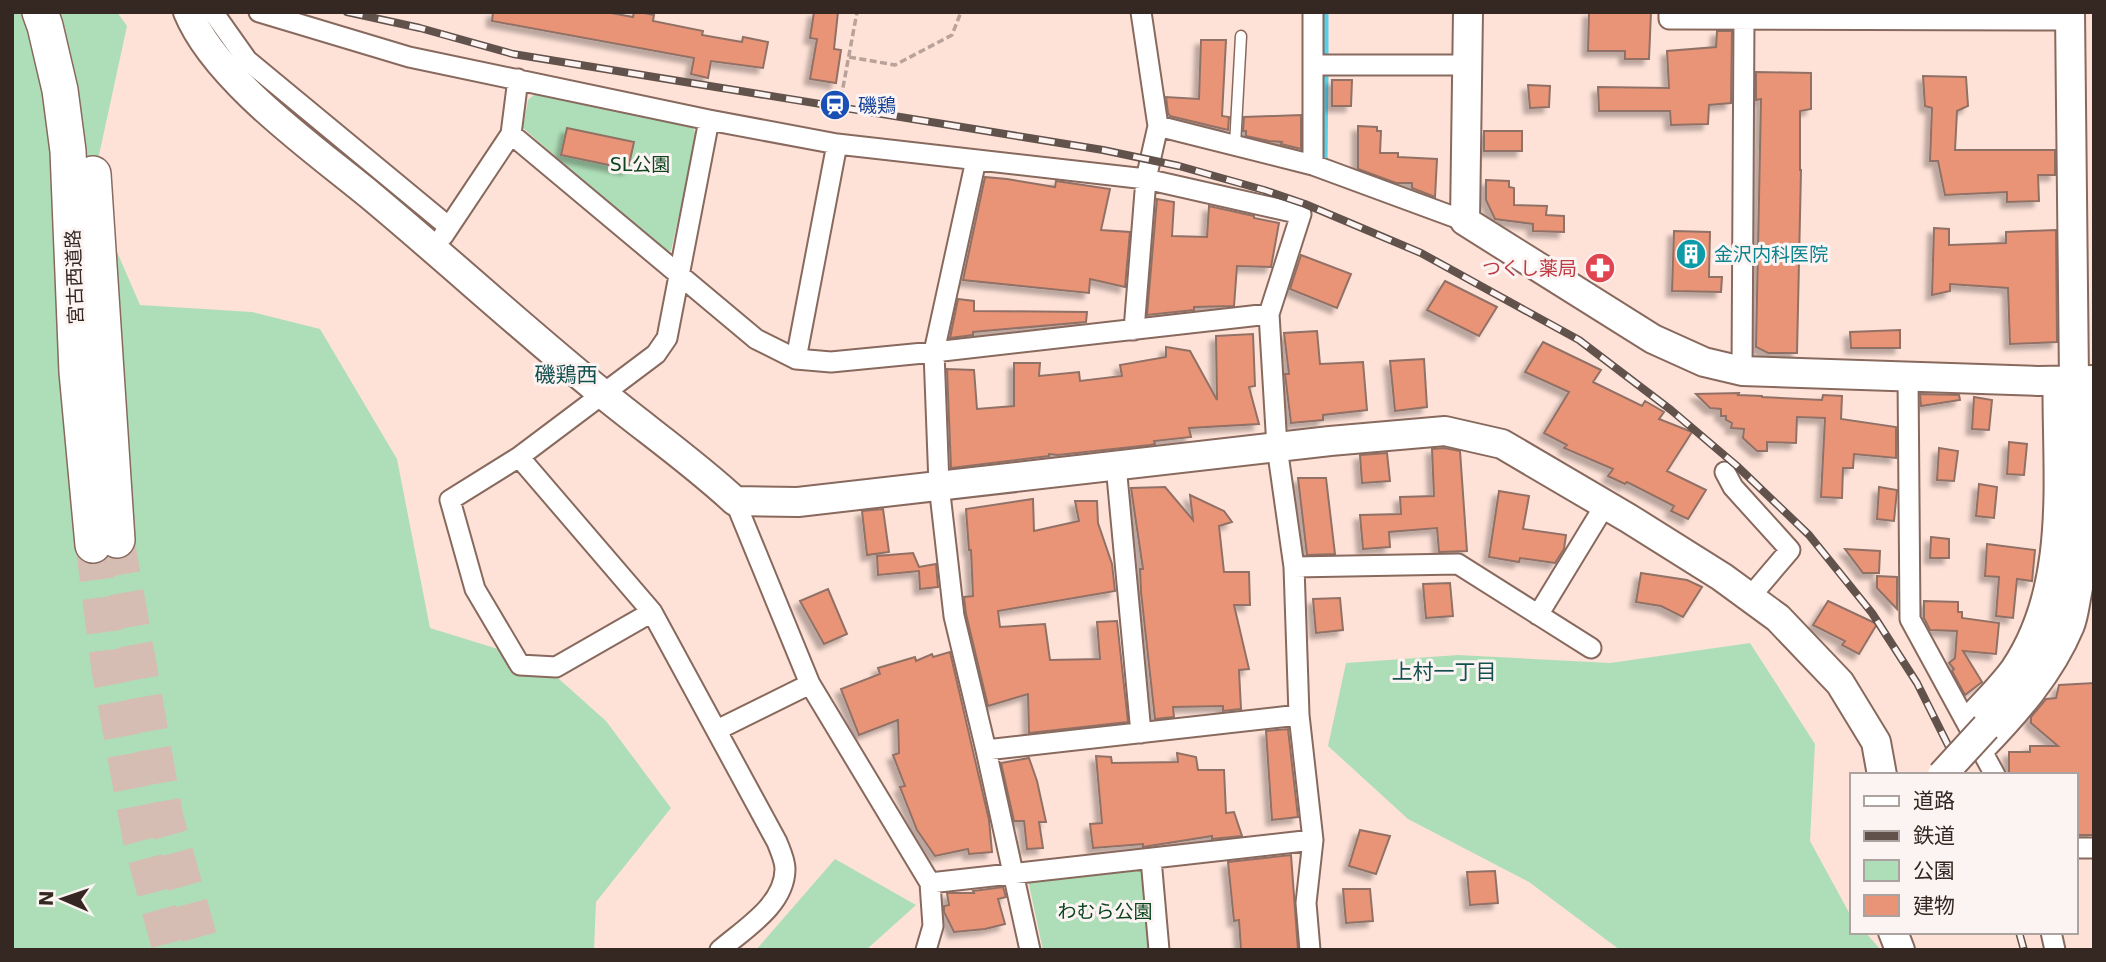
<svg xmlns="http://www.w3.org/2000/svg" width="2106" height="962" font-family="'DejaVu Sans','Noto Sans JP',sans-serif">
<style>
.green{fill:#aedeb7}
.lines{fill:none;stroke-linecap:round;stroke-linejoin:round}
.stream{stroke:#57d0e8;stroke-width:5}
.building{fill:#e99476;stroke:#917166;stroke-width:2;filter:url(#shadow)}
.highway-tunnel{stroke:#d6bdb4;stroke-width:35;stroke-dasharray:35 18;stroke-linecap:butt}
.lane-casing{stroke:#88695e;stroke-width:13}
.street-casing{stroke:#88695e;stroke-width:23}
.secondary-casing{stroke:#88695e;stroke-width:32}
.highway-casing{stroke:#88695e;stroke-width:38}
.path{stroke:#b9a29a;stroke-width:3.5;stroke-dasharray:7 3.5;stroke-linecap:butt}
.lane{stroke:#fff;stroke-width:10}
.street{stroke:#fff;stroke-width:19}
.secondary{stroke:#fff;stroke-width:28}
.highway{stroke:#fff;stroke-width:35}
.rail-casing{stroke:#62524c;stroke-width:8}
.rail{stroke:#fcf4f2;stroke-width:5;stroke-dasharray:16;stroke-linecap:butt}
.secondary-bridge-casing{stroke:#88695e;stroke-width:32;stroke-linecap:butt}
.secondary-bridge{stroke:#fff;stroke-width:28}
.labels{text-anchor:middle;dominant-baseline:central;stroke-width:6;stroke-linejoin:round;paint-order:stroke}
.transit-label{font-size:19px;fill:#164399;stroke:#fcf4f2;text-anchor:start}
.park-label{font-size:19px;fill:#0c441f;stroke:#fcf4f2}
.culture-label{font-size:19px;fill:#0d838f;stroke:#fcf4f2;text-anchor:start}
.health-label{font-size:19px;fill:#be3a42;stroke:#fcf4f2;text-anchor:end}
.street-label{font-size:19px;fill:#352823;stroke:#fcf4f2}
.neighbourhood-label{font-size:21px;fill:#13504f;stroke:#fcf4f2}
</style>
<defs>
<filter id="shadow"><feDropShadow dx="-5.5" dy="5.5" stdDeviation="2" flood-color="#0004"/></filter>
</defs>
<rect width="100%" height="100%" fill="#fee2d8"/>
<path class="green" d="M12 12H117L127 26 91 192 140 305 252 312 320 329 397 459 430 628 540 662 606 721 671 808 596 902 594 950H12Z
M536 93 691 124 697 136 671 251 663 250 523 128 528 100Z
M1750 643 1815 744 1810 841 1852 918V932H1865L1881 950H1620L1529 882 1408 819 1328 746 1346 663 1458 655 1610 663Z
M835 859 916 905 866 950H756Z
M1141 868 1149 950H1043L1028 880Z"/>
<g class="lines">
<path class="stream" d="M1326 60V12
M1325 164 1326 69"/>
</g>
<path class="building" d="M493 12H606L633 17 634 12H639L654 15 653 21 703 31 702 35 742 42 743 37 768 42 763 68 711 61 708 78 691 74 694 58 492 21Z
M814 12H838L834 49 841 50 836 83 810 79 817 39 810 38Z
M1589 12H1651L1649 59H1625V51H1588Z
M1717 31H1732L1731 103 1709 105 1708 124 1671 125 1670 111H1599L1598 87 1669 88 1667 51 1716 47Z
M1201 40H1226L1222 116 1229 117 1228 130 1170 116 1168 113 1166 97 1199 99Z
M1756 72 1811 73V109L1800 111V170H1801L1797 353H1768L1756 347 1761 99 1756 100Z
M1923 76 1966 77 1968 106 1957 111 1955 150H2055V175H2038L2039 201 2007 202V192L1945 195 1938 161H1930L1932 108 1925 106Z
M1332 80H1352L1351 106H1332Z
M1528 85 1550 86 1549 107 1530 108Z
M1301 115V149L1281 144 1282 142 1269 141 1246 136V131H1243L1244 117Z
M1358 126 1377 127V131H1381L1380 153H1398V157L1437 159 1435 197 1412 188V183H1396L1358 169Z
M567 128 634 142 628 169 561 155Z
M1484 131H1522V151H1484Z
M985 177 1007 179 1055 187 1056 181 1110 189 1101 230 1130 232 1125 287 1090 279 1089 293 963 280Z
M1486 180 1509 181V187L1514 188V205L1547 206 1546 215 1564 216V232L1533 231V224L1495 219 1486 200Z
M1157 199 1174 202 1172 236 1207 237 1209 206 1254 216V218L1279 223 1271 267 1237 266 1234 306 1194 307V310L1147 315Z
M1934 228 1949 229V245L2006 243V232L2056 230 2057 342 2010 344 2008 288 1950 284V291L1932 295Z
M1674 231 1710 232 1709 277H1722L1721 292 1672 291Z
M1301 255 1351 274 1337 308 1290 289Z
M1445 281 1497 307 1479 336 1427 310Z
M958 299 974 301V311L1087 312 1086 322 973 332V335L950 338Z
M1900 330V348H1851L1850 332Z
M1317 331 1320 364 1363 362 1367 410 1323 415V420L1291 423 1285 374H1289L1284 333Z
M1253 334 1255 386 1249 387 1259 424 1189 428 1191 437 1154 441 1155 444 1150 445 1058 455 1049 454V456L951 468 947 369 974 370 977 409 1014 406V363H1040L1039 376 1079 372 1080 381 1122 376 1120 365 1166 357V347L1190 351 1217 400 1216 336Z
M1543 342 1601 370 1593 382 1642 406 1645 401 1664 412 1659 419 1692 432 1667 471 1706 490 1688 519 1671 511 1674 506 1627 482 1625 484 1608 476 1613 469 1564 448 1567 445 1544 433 1569 392 1525 372Z
M1424 359 1427 407 1395 411 1390 361Z
M1739 393 1738 395 1762 396V397L1822 400 1823 395 1842 396 1841 419 1896 427V458L1854 454 1853 468H1843L1842 498 1821 497 1825 418 1797 417 1796 443 1767 442V451H1757L1743 438 1744 429 1731 428 1732 423 1726 420V416H1721V409L1710 408 1696 394Z
M1920 394 1959 395 1960 400 1921 406Z
M1974 397 1992 400 1989 430 1972 429Z
M2009 442 2027 444 2024 475 2007 474Z
M1444 448 1460 451 1467 551 1439 552 1437 528 1389 532 1390 547 1363 549 1360 515 1401 514 1400 497 1434 496 1432 449Z
M1939 448 1958 451 1954 481 1937 480Z
M1387 453 1390 481 1362 483 1360 455Z
M1298 478H1326L1335 554 1307 555Z
M1979 484 1997 487 1994 518 1976 516Z
M1165 487 1193 520 1190 495 1224 511 1232 522 1219 526 1224 572H1249L1250 605H1234L1249 669 1239 670 1241 709 1223 711V706L1173 707 1174 717 1155 719 1141 592 1140 569H1143L1131 488Z
M1879 487 1897 490 1894 521 1877 519Z
M1499 491 1529 496 1523 529 1566 535 1564 549 1555 563 1520 558 1519 562 1489 557Z
M1033 499 1034 531 1079 521 1075 501H1097L1098 523 1112 564 1115 591 998 611 1000 627 1045 624 1050 660 1100 659 1097 622 1117 621 1128 722 1029 733 1028 694 988 706 966 614 964 597 973 596 971 550H969L966 509Z
M883 509 889 552 867 555 862 511Z
M1931 537 1949 539V558H1930Z
M1987 544 2035 550 2032 581 2017 579 2013 618 1996 616 1999 577 1985 576Z
M1845 549 1880 551 1879 573H1863Z
M913 553 919 567 936 564 938 587 920 589 919 571 878 575 877 556Z
M1641 573 1687 580 1702 587 1683 617 1661 606 1636 602Z
M1877 576 1897 577V609L1877 588Z
M1450 583 1453 616 1426 618 1423 584Z
M828 589 847 634 824 644 800 601Z
M1340 598 1343 630 1316 633 1313 599Z
M1828 601 1877 624 1859 654 1842 645 1845 641 1813 625Z
M1924 601 1958 602V612H1962V618L1999 623 1996 654 1963 651 1982 682 1965 695 1952 671 1954 669 1949 663 1955 658 1957 631 1930 630 1924 618Z
M950 652 989 820 992 852 969 854 968 849 935 856 917 830 900 787 905 786 893 755 899 753 898 720 859 735 841 689 880 674 878 668 915 657 916 661 932 654 933 657Z
M2094 683V835H2076V775H2009V752H2030V746H2058L2031 723V717L2046 699 2056 698 2059 685Z
M1288 729 1298 817 1272 820 1266 731Z
M1177 753 1196 757 1198 770H1224L1226 813 1234 812 1242 836 1212 839V836L1143 847V844L1093 848 1090 824 1102 823 1096 756 1111 757 1112 763 1178 762Z
M1029 758 1037 781 1046 822H1039L1043 848 1027 849 1024 821H1014L1001 763Z
M1360 830 1390 836 1376 874 1349 866Z
M1291 855 1298 950H1241L1239 920 1234 921 1228 862Z
M1495 871 1498 903 1470 905 1467 872Z
M1003 887 1006 897 998 899 1005 924 985 929 954 932 944 912V906L949 905 947 893H974L973 891Z
M1343 889H1370L1373 921 1346 923Z"/>
<g class="lines">
<path class="highway-tunnel" d="M117 540 166 818 203 950
M93 545 109 670 140 838 170 950"/>
<g class="lane-casing">
<path id="lane" d="M1235 145 1241 36"/>
</g>
<g class="street-casing">
<path id="street" d="M213 12 247 60 449 227
M259 12 409 57 709 120 837 144 1146 179 1301 214 1269 314 1277 447 1294 567 1299 715 1313 840 1306 903 1310 950
M1313 12V165
M1669 12V19L2070 20
M1313 65H1468
M1158 126 1313 165 1465 221
M511 134 756 339 796 359 831 362 934 352 1269 314
M976 160 934 352 939 485 954 616 986 750 1030 950
M443 236 511 134 518 79
M1134 330 1146 179 1158 126 1141 12
M796 359 837 144
M1742 371 1744 19
M1908 376 1910 619 1995 775
M519 457 652 612 777 842C780 850 785 860 785 869 785 905 744 929 720 950
M1116 465 1141 733
M1725 472 1733 487 1790 550 1750 597
M735 501 810 684 930 883 933 926 926 950
M1294 567 1458 564 1591 648
M652 612 556 667 520 665 475 589 450 500 519 457 656 354 667 338 709 120
M1538 615 1605 505
M1965 719C1980 702 1998 685 2011 667 2065 587 2053 483 2053 391
M717 730 810 684
M986 750 1299 715
M1983 752C2019 715 2054 675 2074 627 2078 617 2079 606 2081 596 2096 529 2092 462 2091 393
M2076 848H2094
M1151 859 1159 950
M930 883 1313 840
M2051 932 2055 950"/>
</g>
<g class="secondary-casing">
<path id="secondary" d="M188 12C216 80 313 148 370 195 448 260 524 330 603 394 647 430 693 462 735 501L798 502 1330 441 1445 431 1502 444 1628 518 1722 577 1778 618 1840 683 1876 742 1882 775
M1468 12 1465 221 1653 339 1704 362 1742 371 2038 381 2094 380
M1986 727 2034 669 2057 611 2072 544 2074 380 2070 12
M1893 932 1900 950"/>
</g>
<g class="highway-casing">
<path id="highway" d="M40 12 45 26 60 90 68 151 77 372 93 545
M93 174 117 540"/>
</g>
<path class="path" d="M849 57 895 65 952 35 961 12
M841 98 857 12"/>
<use href="#lane" class="lane"/>
<use href="#street" class="street"/>
<use href="#secondary" class="secondary"/>
<use href="#highway" class="highway"/>
<g class="rail-casing">
<path id="rail" d="M347 12 420 28 513 54 1103 150 1179 166 1264 190 1305 204 1421 253 1579 340 1671 410 1737 466 1809 535 1872 613 1917 683 1963 775
M2019 932 2024 950"/>
</g>
<use href="#rail" class="rail"/>
<g class="secondary-bridge-casing">
<path id="secondary-bridge" d="M1942 775 1986 727"/>
</g>
<use href="#secondary-bridge" class="secondary-bridge"/>
</g>
<defs>
<g id="station-disc" transform="scale(1.575)"><circle r="9.5" fill="#1a4fb4" stroke="#fcf4f2"/><path d="M-3-6H3Q5-6 5-4V2Q5 4 3 4L4.5 6H3L1.5 4h-3L-3 6H-4.5L-3 4Q-5 4-5 2V-4Q-5-6-3-6ZM-3.5-4v3h7v-3ZM-3.5 1v1.5H-2V1ZM2 1v1.5H3.5V1Z" fill="#fff"/></g>
<g id="building-disc" transform="scale(1.575)"><circle r="9.5" fill="#0f9aa8" stroke="#fcf4f2"/><path d="M-4-6H4V6H1V3H-1V6H-4ZM-2.5-4.3h1.7v1.8h-1.7ZM.8-4.3h1.7v1.8H.8ZM-2.5-1h1.7V.8h-1.7ZM.8-1h1.7V.8H.8Z" fill="#fff"/></g>
<g id="pharmacy-disc" transform="scale(1.575)"><circle r="9.5" fill="#e0444e" stroke="#fcf4f2"/><path d="M-2-6h4v4h4v4h-4v4h-4v-4h-4v-4h4Z" fill="#fff"/></g>
</defs>
<g fill-rule="evenodd">
<use href="#station-disc" x="835" y="105"/>
<use href="#building-disc" x="1691" y="254"/>
<use href="#pharmacy-disc" x="1600" y="268"/>
</g>
<g class="labels">
<g class="transit-label">
<text x="858" y="105">磯鶏</text>
</g>
<g class="park-label">
<text x="640" y="164">SL公園</text>
<text x="1105" y="911">わむら公園</text>
</g>
<g class="culture-label">
<text x="1714" y="254">金沢内科医院</text>
</g>
<g class="health-label">
<text x="1577" y="268">つくし薬局</text>
</g>
<g class="street-label">
<text transform="translate(74 277) rotate(-92)">宮古西道路</text>
</g>
<g class="neighbourhood-label">
<text x="566" y="375">磯鶏西</text>
<text x="1444" y="672">上村一丁目</text>
</g>
</g>
<rect width="2106" height="962" fill="none" stroke="#352823" stroke-width="28"/>
<rect x="1850" y="773" width="228" height="161" fill="#fcf4f2" stroke="#aca29f" stroke-width="2"/>
<rect x="1864" y="796" width="35" height="10" fill="#ffffff" stroke="#aca29f" stroke-width="2"/>
<text x="1913" y="808" font-size="21" fill="#352823">道路</text>
<rect x="1864" y="831" width="35" height="10" fill="#62524c" stroke="#aca29f" stroke-width="2"/>
<text x="1913" y="843" font-size="21" fill="#352823">鉄道</text>
<rect x="1864" y="860" width="35" height="21" fill="#aedeb7" stroke="#aca29f" stroke-width="2"/>
<text x="1913" y="878" font-size="21" fill="#352823">公園</text>
<rect x="1864" y="895" width="35" height="21" fill="#e99476" stroke="#aca29f" stroke-width="2"/>
<text x="1913" y="913" font-size="21" fill="#352823">建物</text>
<g transform="translate(63 899) rotate(272)" stroke="#fcf4f2" stroke-width="5" paint-order="stroke">
<path d="M0-5L12 26L0 18L-12 26Z" fill="#352823"/>
<text y="-10" font-size="19" font-weight="bold" text-anchor="middle" fill="#352823">N</text>
</g>
</svg>
